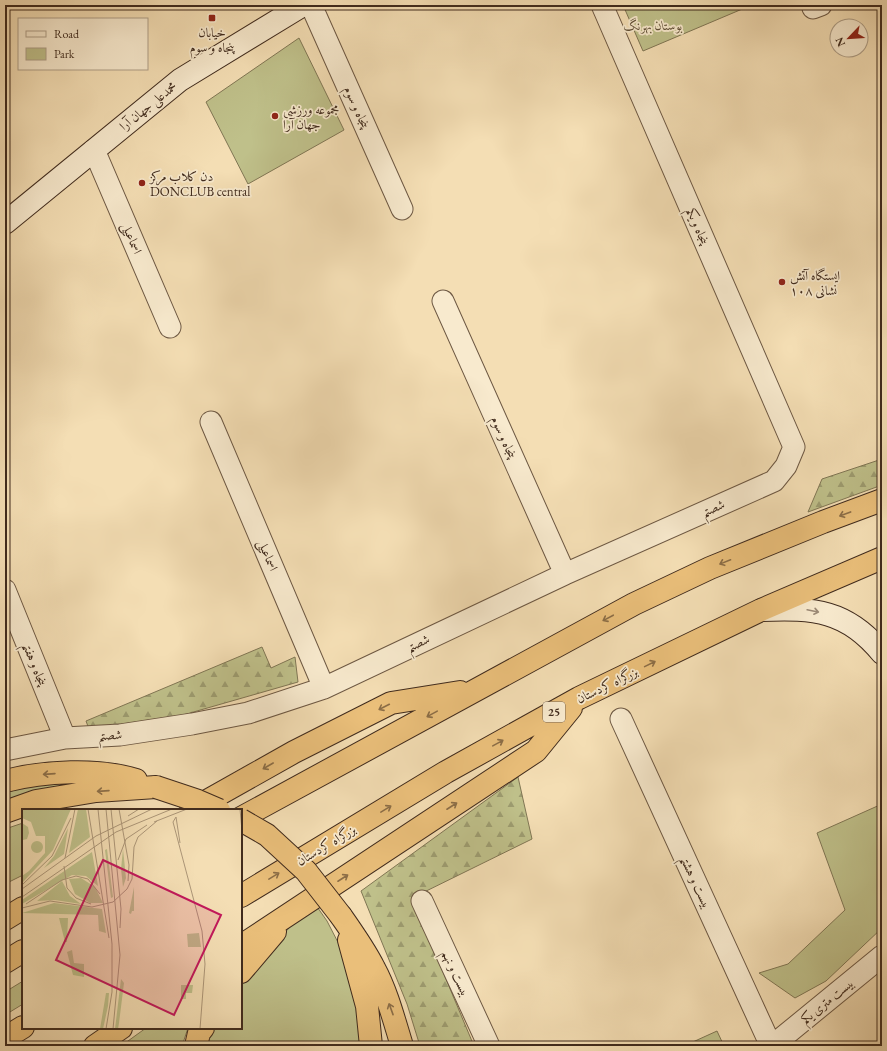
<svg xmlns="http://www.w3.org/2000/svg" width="887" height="1051" font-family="'EB Garamond',Amiri,serif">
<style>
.green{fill:#bfc08a;stroke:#807654}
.forest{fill:url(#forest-firs);stroke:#807654}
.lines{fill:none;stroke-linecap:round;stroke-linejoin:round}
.street-casing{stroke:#6d5843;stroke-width:23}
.secondary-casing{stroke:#402b1d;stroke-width:24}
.highway-casing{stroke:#402b1d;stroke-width:24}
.street{stroke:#f8eace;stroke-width:21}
.secondary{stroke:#f8eace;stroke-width:22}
.highway{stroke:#eabf7a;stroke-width:22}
.highway-bridge-casing{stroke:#402b1d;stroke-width:24;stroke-linecap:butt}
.highway-bridge{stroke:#eabf7a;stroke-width:22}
.oneway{stroke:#8c6e47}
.oneway2{stroke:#9c8a76}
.poi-dot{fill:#8f2418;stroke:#f8eace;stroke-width:1.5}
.labels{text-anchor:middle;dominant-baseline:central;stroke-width:3.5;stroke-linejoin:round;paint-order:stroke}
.shield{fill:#f8eace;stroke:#776452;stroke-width:1}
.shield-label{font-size:12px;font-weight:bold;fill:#402b1d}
.park-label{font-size:13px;font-style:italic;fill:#605038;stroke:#f8eace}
.poi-label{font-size:13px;fill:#402b1d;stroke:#f8eace;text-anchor:start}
.street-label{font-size:13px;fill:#402b1d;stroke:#f8eace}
.inset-road{fill:none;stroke:#ac9678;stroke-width:1}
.view{fill:#c2185b;fill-opacity:0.15;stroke:#c2185b;stroke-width:2}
.inset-edge{fill:none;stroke:#402b1d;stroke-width:2}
</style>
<defs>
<pattern id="forest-firs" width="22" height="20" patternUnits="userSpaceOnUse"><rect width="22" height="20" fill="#bfc08a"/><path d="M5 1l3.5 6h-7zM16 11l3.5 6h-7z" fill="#9d9c70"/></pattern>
</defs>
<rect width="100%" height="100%" fill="#f4deb4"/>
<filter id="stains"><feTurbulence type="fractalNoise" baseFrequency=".005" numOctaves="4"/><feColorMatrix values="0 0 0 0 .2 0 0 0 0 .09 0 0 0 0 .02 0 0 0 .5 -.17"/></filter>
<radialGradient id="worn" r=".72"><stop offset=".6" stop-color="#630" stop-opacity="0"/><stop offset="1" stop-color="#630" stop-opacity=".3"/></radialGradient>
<path class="green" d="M623 5H747V7L643 51Z
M299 38 344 130 248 184 206 102Z
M45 783 72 784 5 802V793L25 787Z
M882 804V928L826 981 795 998 759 973 788 964 845 910 817 833Z
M23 823V875L5 884V829Z
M313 901 327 921 344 954 361 1024 359 1046H205L213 1028H241V986L257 964Z
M23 981V1004L5 1015V992Z
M146 1028H188L182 1046H121Z
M717 1031 724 1046H684Z"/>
<path class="forest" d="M882 459V485L808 512 822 479Z
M262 647 271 668 295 657 298 682 183 715 89 729 86 721Z
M518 777 532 839 412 898 474 1046H420L407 1004 361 891Z"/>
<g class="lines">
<g class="street-casing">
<path id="street" d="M311 5 402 209
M813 8 821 5
M94 150 170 327
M443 301 565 574
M211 422 324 688
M5 590 65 738
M621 719 771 1046
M5 750 65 738 120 735 192 724 248 713 324 688 565 574 774 481 786 466 794 447 602 5
M422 901 489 1046
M772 1046 882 956"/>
</g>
<g class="secondary-casing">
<path id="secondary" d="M5 223 180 80 303 5
M762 610C814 608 847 610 882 653"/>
</g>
<g class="highway-casing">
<path id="highway" d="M5 781C44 771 98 768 136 780
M191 810 294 752 391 703 460 692
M5 812 36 801 96 791 156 787
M241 818 634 604 710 568 823 522 882 500
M241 896 446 772 579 698 761 610 882 558
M341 916C353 933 365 950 374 968 387 992 394 1020 402 1046
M5 919 23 908
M349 940 367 1006 371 1046
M241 946 536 751 571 708
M5 962 23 951
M241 972 275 932
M5 1038 23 1027
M95 1046 121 1028
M196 1046 199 1033 203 1028"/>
</g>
<use href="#street" class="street"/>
<use href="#secondary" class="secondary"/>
<use href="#highway" class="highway"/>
<g class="highway-bridge-casing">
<path id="highway-bridge" d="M156 787 198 801 219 810
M241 820 267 835 306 871 341 916"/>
</g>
<use href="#highway-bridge" class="highway-bridge"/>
</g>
<defs><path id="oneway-shaft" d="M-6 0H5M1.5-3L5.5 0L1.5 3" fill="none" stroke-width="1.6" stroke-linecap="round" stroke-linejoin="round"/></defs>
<g class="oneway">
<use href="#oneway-shaft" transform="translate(845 514) rotate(160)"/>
<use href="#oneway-shaft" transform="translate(725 562) rotate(158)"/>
<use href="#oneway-shaft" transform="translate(608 618) rotate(152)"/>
<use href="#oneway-shaft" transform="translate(650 664) rotate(-26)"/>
<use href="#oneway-shaft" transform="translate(384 707) rotate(153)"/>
<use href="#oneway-shaft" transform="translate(432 714) rotate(151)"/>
<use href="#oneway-shaft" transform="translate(498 743) rotate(-29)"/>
<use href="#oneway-shaft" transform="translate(268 766) rotate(150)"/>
<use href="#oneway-shaft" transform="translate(49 774) rotate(176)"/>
<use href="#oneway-shaft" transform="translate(103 791) rotate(176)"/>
<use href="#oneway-shaft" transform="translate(452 806) rotate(-33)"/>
<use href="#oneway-shaft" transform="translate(386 809) rotate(-31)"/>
<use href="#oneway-shaft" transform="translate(274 876) rotate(-31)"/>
<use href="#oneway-shaft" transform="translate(343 878) rotate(-33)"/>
<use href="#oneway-shaft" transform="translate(391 1009) rotate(-110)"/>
</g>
<use class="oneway2" href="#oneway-shaft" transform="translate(813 611) rotate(12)"/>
<g class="poi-dot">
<rect x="208" y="14" width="8" height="8" rx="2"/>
<circle cx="275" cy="116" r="4"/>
<circle cx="142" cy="183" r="4"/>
<circle cx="782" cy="282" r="4"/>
</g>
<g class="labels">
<rect class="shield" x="543" y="702" width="22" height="20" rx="3"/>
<g class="shield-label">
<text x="554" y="712">25</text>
</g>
<g class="park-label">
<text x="653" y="25">بوستان بهرنگ</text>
</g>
<g class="poi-label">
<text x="212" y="32" text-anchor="middle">خیابان<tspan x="212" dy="15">پنجاه و سوم</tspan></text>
<text x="283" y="109">مجموعه ورزشی<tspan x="283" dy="15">جهان آرا</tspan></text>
<text x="150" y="176">دن کلاب مرکز<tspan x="150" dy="15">DONCLUB central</tspan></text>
<text x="790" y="275">ایستگاه آتش<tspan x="790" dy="15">نشانی ۱۰۸</tspan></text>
</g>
<g class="street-label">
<text transform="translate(148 106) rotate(-39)">محمدعلی جهان آرا</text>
<text transform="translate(357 107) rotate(66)">پنجاه و سوم</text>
<text transform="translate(698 226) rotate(67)">پنجاه و یکم</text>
<text transform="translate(132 238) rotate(67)">اسماعیلی</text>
<text transform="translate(504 437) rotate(66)">پنجاه و سوم</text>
<text transform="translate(713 508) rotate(-24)">شصتم</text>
<text transform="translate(268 555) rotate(67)">اسماعیلی</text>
<text transform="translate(418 643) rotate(-25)">شصتم</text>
<text transform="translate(35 664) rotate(68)">پنجاه و هفتم</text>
<text transform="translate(607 685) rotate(-26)">بزرگراه کردستان</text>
<text transform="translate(110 735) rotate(-4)">شصتم</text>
<text transform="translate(326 845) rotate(-31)">بزرگراه کردستان</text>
<text transform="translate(696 882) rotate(65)">بیست و هشتم</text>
<text transform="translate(456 973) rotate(65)">بیست و نهم</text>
<text transform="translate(827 1001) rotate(-39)">بیست متری یکم</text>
</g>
</g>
<g transform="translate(22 809)">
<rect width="220" height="220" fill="#f4deb4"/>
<path d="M0 0H49L31 41 0 74V67L7 62 23 44V27H14L9 13 0 9ZM56 0H64L68 28 47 44ZM0 14 6 18 7 24 5 30 1 31ZM46 19 42 45 22 59 32 47ZM9 38a6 6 0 1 1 12 0a6 6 0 1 1-12 0ZM85 40 91 88 89 89 83 41ZM101 40 104 69 101 78 99 60ZM70 43 76 77 64 67 50 66 0 95V91ZM59 69 73 78 81 94H68L53 85 47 70ZM40 72 48 87 59 95 33 91 15 92ZM37 109H46L45 133H43ZM177 124 179 138H166L165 125ZM50 141 52 154 62 155V168L51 166 45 143ZM159 176H171L170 184H164V190H159Z" fill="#bfc08a"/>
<path d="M112 78V102H110L109 105 107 104ZM32 94 80 100 84 124 77 122 76 106 0 104ZM99 170 102 174 97 214 96 220H93ZM84 184H87L86 197 81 220H78Z" fill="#bfc08a"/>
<path class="inset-road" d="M66 0 87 129M76 0 90 135V183L84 220M84 0 98 146 91 220M89 0 99 100 98 119M97 0 107 56 106 72M218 0 220 22M106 7 117 0M132 13 165 0M158 34 154 8 151 13 180 122 183 155 178 220M43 49 53 0M96 51 104 30 125 16M42 57 45 79 54 89 69 95M0 76 30 47 49 9M0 80 74 27 130 0M0 88 94 23 150 0M4 95 40 71 54 67 66 70 78 85M0 99 28 92 70 98 91 93 105 80 110 70 112 38 116 28 135 12"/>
<path class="view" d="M81 51 199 106 152 206 34 151Z"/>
<rect width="220" height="220" class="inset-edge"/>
</g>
<rect width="887" height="1051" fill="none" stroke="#f4deb4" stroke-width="20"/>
<rect x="6" y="6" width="875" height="1039" fill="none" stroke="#402b1d" stroke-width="2"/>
<rect x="10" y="10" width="867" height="1031" fill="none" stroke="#402b1d"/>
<rect x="18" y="18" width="130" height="52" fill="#f8eace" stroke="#ae9e87"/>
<rect x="26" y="31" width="20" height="6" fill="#f8eace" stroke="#ae9e87"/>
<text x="54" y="38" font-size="12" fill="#402b1d">Road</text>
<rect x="26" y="48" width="20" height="12" fill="#bfc08a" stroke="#ae9e87"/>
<text x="54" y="58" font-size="12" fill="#402b1d">Park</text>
<g transform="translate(849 38) rotate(245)"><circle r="19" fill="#f8eace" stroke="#ae9e87"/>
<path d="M0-3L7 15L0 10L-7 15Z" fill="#8f2418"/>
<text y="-6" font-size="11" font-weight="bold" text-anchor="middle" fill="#402b1d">N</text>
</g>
<rect width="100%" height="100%" filter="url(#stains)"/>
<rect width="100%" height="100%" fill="url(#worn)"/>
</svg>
